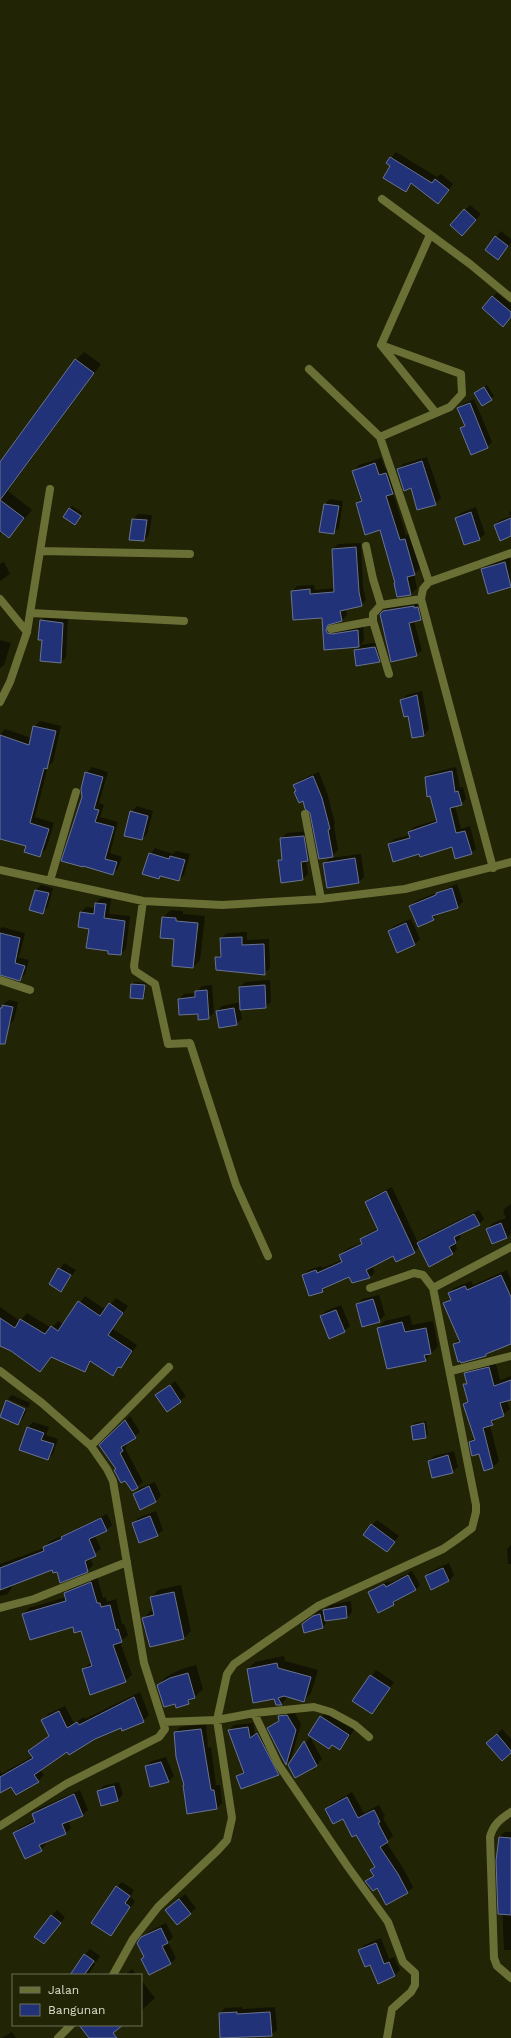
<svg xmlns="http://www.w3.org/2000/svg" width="511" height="2038" font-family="'Work Sans',sans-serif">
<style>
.shadow{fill:#0007;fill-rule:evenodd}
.building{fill:#223278;stroke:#6a7492}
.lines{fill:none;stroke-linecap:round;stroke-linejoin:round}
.street{stroke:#6a6f35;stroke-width:8}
</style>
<rect width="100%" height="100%" fill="#222406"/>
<path class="shadow" d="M396 152 437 177 441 174 453 184 443 197 412 183 406 190 391 166 387 163Z
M470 205 481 214 467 229 465 210Z
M501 231 511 239V243L503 253 486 250Z
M497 293 511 304V316L493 297Z
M84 352 101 364 8 491 32 510 9 537 2 532 0 535V463L76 360Z
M487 385 494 396 483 404 478 391Z
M474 399 492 442 487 447 462 428 465 424 458 409 463 404Z
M427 457 441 498 435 504 412 487 398 470 403 464Z
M381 458 385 469 392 467 399 487 393 493 406 535 411 533 421 568 414 574 417 588 411 594 396 583 381 529 357 503 362 498 353 472 359 465Z
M330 499 343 501 339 528 333 533 325 504Z
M72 506 83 513 77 521 64 517Z
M476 507 485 534 479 539 456 518 461 513Z
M511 511V535L495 525 499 521 511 516 509 513Z
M138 514 152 515 149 535 144 540 133 519Z
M361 543 363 587 366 600 361 605 346 609 347 615 342 620 331 623 330 625H363L364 641 360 645 380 642 384 656 379 661 355 651 359 646 325 649 323 617 292 591 297 586 314 585 315 590 335 588 333 549 338 544Z
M510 558 511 586 489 593 482 570 488 564Z
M4 562 10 574 0 581V564Z
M418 601 426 614 420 619 414 621 422 650 416 655 381 615 389 606Z
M47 615 68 618 66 657 61 662 41 621Z
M0 640 11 643 4 665 0 668Z
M422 691 429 729 424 735 413 737 408 715 401 700 407 695Z
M40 721 61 726 53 762 48 766 35 817 54 823 46 849 40 855 27 845 0 838V735L5 729 31 738 34 727Z
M92 767 108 772 99 803 104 805 100 817 118 822 110 853 122 857 118 868 113 874 84 865 83 797 86 773Z
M456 767 460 788 463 787 466 799 461 804 455 806 461 829 470 826 476 849 471 853 453 845 420 853 389 844 394 839 410 835 409 832 414 827 437 820 426 778 431 773Z
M319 772 327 793 335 823 334 825 338 850 332 856 311 812 295 785 300 780Z
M137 806 153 811 147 834 142 839 131 812Z
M309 831 313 855 306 860 308 874 303 879 279 860 282 857 281 838 287 833Z
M155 848 173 854 176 851 190 854 184 875 179 880 162 875 159 878 150 854Z
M361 854 364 877 359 882 324 864 330 858Z
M457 884 463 902 457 907 438 914 433 919 410 906 416 901Z
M41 885 53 888 48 907 43 912 31 909 36 890Z
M101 898 111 899 109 914 130 916 126 949 120 954 109 950 90 928 81 912 86 907 96 908V903Z
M171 910 183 911V914L205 916 200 960 193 967 173 965 176 938 163 917Z
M411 919 420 939 414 945 389 931 394 926Z
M2 927 25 933 20 954 17 957 29 960 25 974 20 980 0 955V929Z
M247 932V940L269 939 270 968 264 974 216 958 222 952 221 938 227 933Z
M270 980 271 1002 265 1007 240 1009 242 1019 236 1024 217 1011 222 1006 241 1002 240 987 245 982Z
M134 982 146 983 145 995 143 998 132 985Z
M212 985 214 1013 208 1018 179 999 184 994 196 993 202 986Z
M9 1000 18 1002 14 1020 9 1025 0 1024V1006Z
M392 1187 418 1243 423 1238 479 1210 484 1219 479 1224 459 1234 461 1238 455 1243 457 1249 453 1254 420 1246 414 1252 394 1255 372 1266 375 1272 370 1277 353 1282 350 1276 328 1286 322 1291 303 1275 309 1270 321 1266 322 1268 342 1260 340 1256 345 1250 363 1242 362 1240 367 1234 379 1228 366 1202 371 1197Z
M511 1204V1233L507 1238 487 1229 493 1223 506 1218 503 1210Z
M64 1263 76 1270 61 1290 50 1284Z
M507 1270 511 1280V1343L490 1352 486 1356 454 1344 459 1339 444 1304 451 1298 449 1293 454 1288 471 1281 473 1285Z
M379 1295 385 1315 379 1321 357 1305 362 1299Z
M85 1296 106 1310 116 1298 128 1306 113 1329 137 1345 127 1361 113 1374 92 1361 85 1371 52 1356 40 1371 0 1344V1307L20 1321 27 1313 51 1328 58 1321 64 1325Z
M341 1305 350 1326 344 1331 321 1316 326 1311Z
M410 1315 412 1325 433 1321 438 1346 425 1360 378 1328 385 1321Z
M495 1361 500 1380 511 1376V1399L507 1401 510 1409 490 1425 499 1461 493 1467 485 1469 480 1453 470 1442 475 1437 464 1404 468 1400 464 1385 467 1382 465 1374 471 1368Z
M175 1381 186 1396 167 1410 157 1396Z
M12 1395 30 1403 28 1408 8 1399V1402L27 1410 23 1418 18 1424 0 1416 7 1400Z
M130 1416 140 1432 125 1443 127 1446 125 1448 143 1482 133 1490 101 1446Z
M426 1421 428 1434 426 1437 414 1439 412 1426 414 1423Z
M33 1422 49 1427 46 1435 58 1439 53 1454 48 1459 20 1449 28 1427Z
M454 1451 458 1467 452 1472 429 1461 434 1456Z
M155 1482 161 1496 156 1501 134 1494 139 1488Z
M156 1511 163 1530 157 1535 133 1524 138 1518Z
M107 1514 112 1525 106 1530 95 1536 101 1549 90 1557 93 1565 87 1571 52 1569 11 1585 12 1588 7 1594 0 1596V1564L44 1548 49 1542Z
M377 1520 399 1536 387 1551 372 1525Z
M511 1545V1564H508L507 1549Z
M449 1563 454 1575 449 1581 426 1576 431 1571Z
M412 1571 420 1585 416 1590 398 1599 394 1604 378 1612 369 1592 373 1588 389 1581 390 1583Z
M97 1577 103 1598 106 1597 107 1602 116 1599 122 1624H124L128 1635 120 1642 132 1675 125 1681 83 1669 92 1662 82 1630 74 1626 23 1614 29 1608 66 1597 65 1593 71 1587Z
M181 1585 191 1631 184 1638 145 1632 143 1619 150 1611 154 1610 151 1598 158 1590ZM159 1613 150 1617V1615Z
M351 1601 352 1612 347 1618 328 1620 323 1627 305 1631 303 1624 319 1611 324 1610 330 1605Z
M284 1656 285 1661 318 1670 311 1693 304 1701 289 1696 281 1704 248 1669 255 1662Z
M196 1665 203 1689 188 1703H176L158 1685 166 1677 179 1670Z
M376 1670 394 1682 372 1713 354 1701Z
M140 1692 149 1715 143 1721 121 1727 68 1751 40 1769 44 1775 38 1781 12 1785 0 1792V1769L1 1774 33 1756 29 1751 50 1735 42 1720 48 1714 65 1706 74 1723 84 1717 85 1719Z
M293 1710 301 1724 291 1759 286 1764 268 1728 280 1719 279 1716 284 1711Z
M326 1712 354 1730 340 1749 321 1717Z
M253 1723 255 1734 263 1729 283 1769 278 1774 238 1776 244 1771 229 1730 234 1725Z
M206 1724 208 1748 211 1747 216 1785H220L222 1803 217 1808 185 1784 175 1732 181 1727Z
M502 1729 511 1739V1752L488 1743Z
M310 1737 322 1759 317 1765 296 1777 289 1765Z
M166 1757 174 1776 169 1781 146 1766 152 1761Z
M119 1782 123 1794 118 1800 98 1792 103 1786Z
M80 1790 88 1810 82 1815 68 1821 71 1828 66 1833 45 1842 46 1844 41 1850 14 1833 19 1828 35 1820 33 1814 38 1809Z
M352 1792 364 1813 379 1805 385 1816 383 1818 393 1836 386 1842 403 1868 413 1887 408 1892 387 1904 377 1887 367 1882 374 1875 371 1870 375 1866 357 1833 343 1818 326 1810 331 1804Z
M505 1832H511V1950H504L499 1837Z
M122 1882 134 1890 130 1897 135 1901 111 1935 117 1887Z
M185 1894 196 1908 177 1924 166 1910Z
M57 1910 65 1917 44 1943 51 1916Z
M166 1923 173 1937 168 1942 176 1958 171 1963 142 1959 144 1956 142 1938 148 1932Z
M381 1938 389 1959 394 1957 400 1970 394 1976 370 1963 359 1950 364 1945Z
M90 1949 100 1956 96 1962 85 1954Z
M84 1956 95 1964 88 1975 70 1974Z
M132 1969 137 1975H126Z
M141 1980 155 1998 141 2011Z
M242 2007V2009L275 2007 277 2030 271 2035 221 2038 220 2013 225 2008Z
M12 2032 16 2038H2Z"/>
<path class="building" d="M390 157 432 183 435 179 449 190 438 204 411 183 406 192 383 178 390 166 386 163Z
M464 209 476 220 462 236 450 225Z
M495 236 508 246 498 260 485 250Z
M492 296 511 312V317L503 327 482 308Z
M75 359 94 373 0 500 24 518 9 538 0 531V462Z
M484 387 492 400 482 406 474 393Z
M470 403 488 448 471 455 460 428 465 426 457 408Z
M422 461 436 505 417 510 411 488 404 491 397 469Z
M375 463 379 475 386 473 393 494 386 496 400 540 405 539 415 575 407 577 411 595 397 597 394 583H395L380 530 365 535 356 503 362 501 352 471Z
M324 504 339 506 334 534 319 532Z
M69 508 81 516 75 525 63 517Z
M471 512 480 540 464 545 455 518Z
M511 518V536L500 541 494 525Z
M132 519 147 520 144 541 129 540Z
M356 547 359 592 362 606 340 611 342 621 328 625 326 630 327 633 332 634 358 630 359 647 324 650 322 618 293 620 291 591 310 589V594L334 592 332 549Z
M505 562 511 587 488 594 481 569Z
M414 606V608L418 607 421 620 409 623 417 656 391 662 380 614 383 611Z
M40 620 63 623 61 663 40 661 42 640H38Z
M375 647 380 662 356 666 354 650Z
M417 695 424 736 412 738 408 716 404 717 400 700Z
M33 726 56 731 47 769 44 768 30 823 49 829 40 857 24 852 26 846 0 839V735L29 745Z
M452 771 455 792 458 791 462 805 450 808 456 833 465 831 472 854 455 859 452 847 420 857 419 854 393 862 388 844 410 838 408 832 437 822 430 796 427 797 425 777Z
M85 772 103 777 94 809 99 810 95 822 114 827 105 859 117 862 113 875 83 866V867L61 861 82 797 81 789Z
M313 776 322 798 330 829 328 830 333 857 319 859 310 813 305 809 303 801 299 803 294 792 296 791 293 785Z
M130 811 148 816 142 840 124 836Z
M304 836 308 861 301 862 303 880 281 883 278 860H282L280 838Z
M149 853 169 859 170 856 185 860 179 881 160 876 159 879 142 874Z
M355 858 359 883 327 888 323 863Z
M452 888 458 908 432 916 434 920 418 927 409 906 436 895V893Z
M35 890 49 893 43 914 29 910Z
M95 903 106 904 104 918 125 921 121 955 108 954V951L86 948 89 929 78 927 80 912 94 914Z
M162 917 176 918V921L198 923 193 968 172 966 174 939 160 938Z
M406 923 415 945 397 953 388 931Z
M0 933 20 938 15 963 25 966 20 981 0 975Z
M242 937V945L264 944 265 975 216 970 215 957H221L220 938Z
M131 984 145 985 143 999 130 998Z
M265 985 266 1008 240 1010 239 987Z
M207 990 209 1019 198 1020V1014L179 1015 178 999 195 997V991Z
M2 1005 13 1007 5 1044H0V1008H2Z
M234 1008 237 1025 219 1028 216 1011Z
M386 1191 415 1253 396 1262 393 1256 366 1270 370 1278 352 1283 349 1277 322 1289 323 1292 309 1296 302 1275 316 1270 317 1273 342 1262 339 1255 362 1244 360 1239 378 1230 365 1202Z
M474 1214 480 1225 454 1237 456 1243 449 1247 453 1254 429 1267 417 1243Z
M501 1223 507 1238 492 1244 486 1229Z
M58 1268 71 1275 61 1292 49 1284Z
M501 1275 511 1297V1344L486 1354V1356L461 1363 460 1361 458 1362 453 1344 460 1342 443 1303 451 1300 448 1293 465 1286 467 1290Z
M373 1299 380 1322 362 1327 356 1304Z
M78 1301 100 1316 109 1303 123 1313 108 1335 132 1351 121 1368 118 1367 113 1376 90 1361 85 1372 51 1357 40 1372 11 1351 0 1346V1318L15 1328 20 1319 45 1334 51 1326 58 1331Z
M336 1310 345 1332 329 1339 320 1316Z
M402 1322 405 1332 426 1328 431 1354 424 1355 426 1361 387 1369 377 1328Z
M489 1367 494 1386 511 1380V1400L500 1403 504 1416 491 1421 493 1425 483 1428 493 1468 484 1471 479 1454 472 1456 471 1452 469 1442 475 1440 463 1404 468 1402 463 1384H467L464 1373Z
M170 1385 181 1402 167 1412 155 1395Z
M6 1400 25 1409 18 1425 0 1417Z
M125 1420 136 1438 121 1447 123 1451 120 1453 138 1488 132 1491 125 1481 121 1483 114 1470 116 1469 99 1445Z
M424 1423 426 1438 413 1440 411 1426Z
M27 1427 44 1433 41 1440 54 1444 48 1460 19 1450Z
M448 1455 453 1473 432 1478 428 1461Z
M149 1486 156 1502 140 1510 133 1494Z
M150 1516 158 1536 139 1543 132 1523Z
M101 1518 107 1531 89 1539 96 1556 85 1561 88 1572 60 1583 57 1572 53 1573 52 1570 0 1590V1568L44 1551 43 1547 62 1539 61 1537Z
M371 1524 395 1542 387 1552 363 1535Z
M443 1568 449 1581 431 1590 425 1576Z
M408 1575 416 1590 393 1602 394 1605 378 1613 368 1592 384 1584 386 1587Z
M91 1582 97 1603H100L101 1607 110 1605 116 1630 118 1629 122 1642 113 1645 126 1682 90 1695 82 1669 92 1666 81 1631 74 1633 73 1627 30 1640 22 1614 66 1601 64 1593Z
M174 1592 184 1639 150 1647 142 1618 154 1615 150 1597Z
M346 1606 347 1618 325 1621 323 1610Z
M320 1614 323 1628 304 1633 302 1624 313 1616Z
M277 1663 278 1668 311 1677 304 1702 284 1696 278 1698 282 1705H276L274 1699 253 1703 247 1669Z
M188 1673 195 1698 188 1700 189 1704 176 1708 175 1704 164 1707 157 1685 170 1678Z
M370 1675 390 1688 372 1714 352 1701Z
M134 1697 144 1722 122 1731 121 1728 95 1739 69 1755 67 1752 34 1775 39 1782 16 1795 11 1787 0 1793V1777L33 1758 28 1751 49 1736 41 1720 59 1711 67 1728 77 1722 79 1725Z
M287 1715 296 1730 286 1765 267 1728 279 1721 278 1716Z
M320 1716 349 1735 340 1750 332 1745 329 1749 308 1735Z
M248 1727 250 1738 257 1733 279 1775 241 1789 236 1776 244 1773 228 1730Z
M201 1729 211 1790H214L217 1809 187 1814 183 1785H184L176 1757 174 1732Z
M497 1734 511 1751V1753L502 1761 486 1743Z
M304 1741 317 1766 295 1778 288 1765Z
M161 1762 169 1782 150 1787 145 1766Z
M114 1786 118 1801 101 1806 97 1791Z
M74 1794 83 1816 62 1824 66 1834 39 1845 42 1851 25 1859 13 1833 35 1822 32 1814Z
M347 1797 358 1818 374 1810 380 1822 378 1823 388 1842 380 1847 398 1874 408 1893 386 1905 377 1888 373 1891 365 1881 374 1876 370 1870 375 1867 356 1835 352 1837 343 1819 333 1824 325 1809Z
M499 1837 511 1838V1915L498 1914 496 1861Z
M116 1886 130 1896 125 1903 130 1907 111 1936 91 1923Z
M179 1899 191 1914 177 1925 165 1910Z
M51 1915 61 1923 44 1944 34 1937Z
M161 1928 168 1943 162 1946 171 1964 149 1975 141 1959 144 1957 137 1943 141 1937Z
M376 1943 384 1964 389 1962 395 1976 378 1984 370 1965 365 1967 358 1950Z
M84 1954 94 1961 84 1975H70Z
M237 2012V2014L270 2012 272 2036 220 2038 219 2013Z
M79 2025H123L113 2033 117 2038H89Z"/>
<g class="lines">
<path class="street" d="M382 199 470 264 511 298
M381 345 436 413
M309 369 380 437
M366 546 373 579 381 605 421 599
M41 551 190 554
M429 582 380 437 450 407 462 394 461 374 381 345 430 235
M0 599 27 632
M381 605 373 614V621L389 674
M31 613 184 621
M331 629 373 621
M0 702 10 682 27 632 50 489
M305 814 321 899
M493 868 421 599 423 589 429 582 511 553
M0 870 143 901 222 905 321 899 405 889 511 862
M50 881 76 792
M143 901 134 966 135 971 155 984 168 1044 190 1043 236 1185 268 1256
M0 980 30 990
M433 1288 511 1247
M0 1371 42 1403 91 1446 107 1469 113 1481 144 1663 165 1729 159 1737 66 1784 0 1826
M451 1371 511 1356
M91 1446 169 1367
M0 1608 34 1599 127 1562
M254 1713 278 1764 348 1867 388 1922 403 1962 415 1973V1985L411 1992 392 2009 387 2038
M163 1722 217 1720 254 1713 314 1707 331 1712 355 1725 369 1737
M511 1812C500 1819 493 1825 490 1837L494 1958 497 1966 511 1978
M113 1975 133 1939 158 1907 218 1850 227 1840 232 1818 217 1720 227 1674 234 1664 318 1606 443 1549 456 1540 472 1528 476 1512V1505L433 1288 423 1275 414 1273 370 1288
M58 2038 71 2025"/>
</g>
<rect x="12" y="1974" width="130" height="52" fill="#222406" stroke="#6c6e55"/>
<rect x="20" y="1987" width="20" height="6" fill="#6a6f35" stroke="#6c6e55"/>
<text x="48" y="1994" font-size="12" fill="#dcdecc">Jalan</text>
<rect x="20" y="2004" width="20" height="12" fill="#223278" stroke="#6c6e55"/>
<text x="48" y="2014" font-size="12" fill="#dcdecc">Bangunan</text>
</svg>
